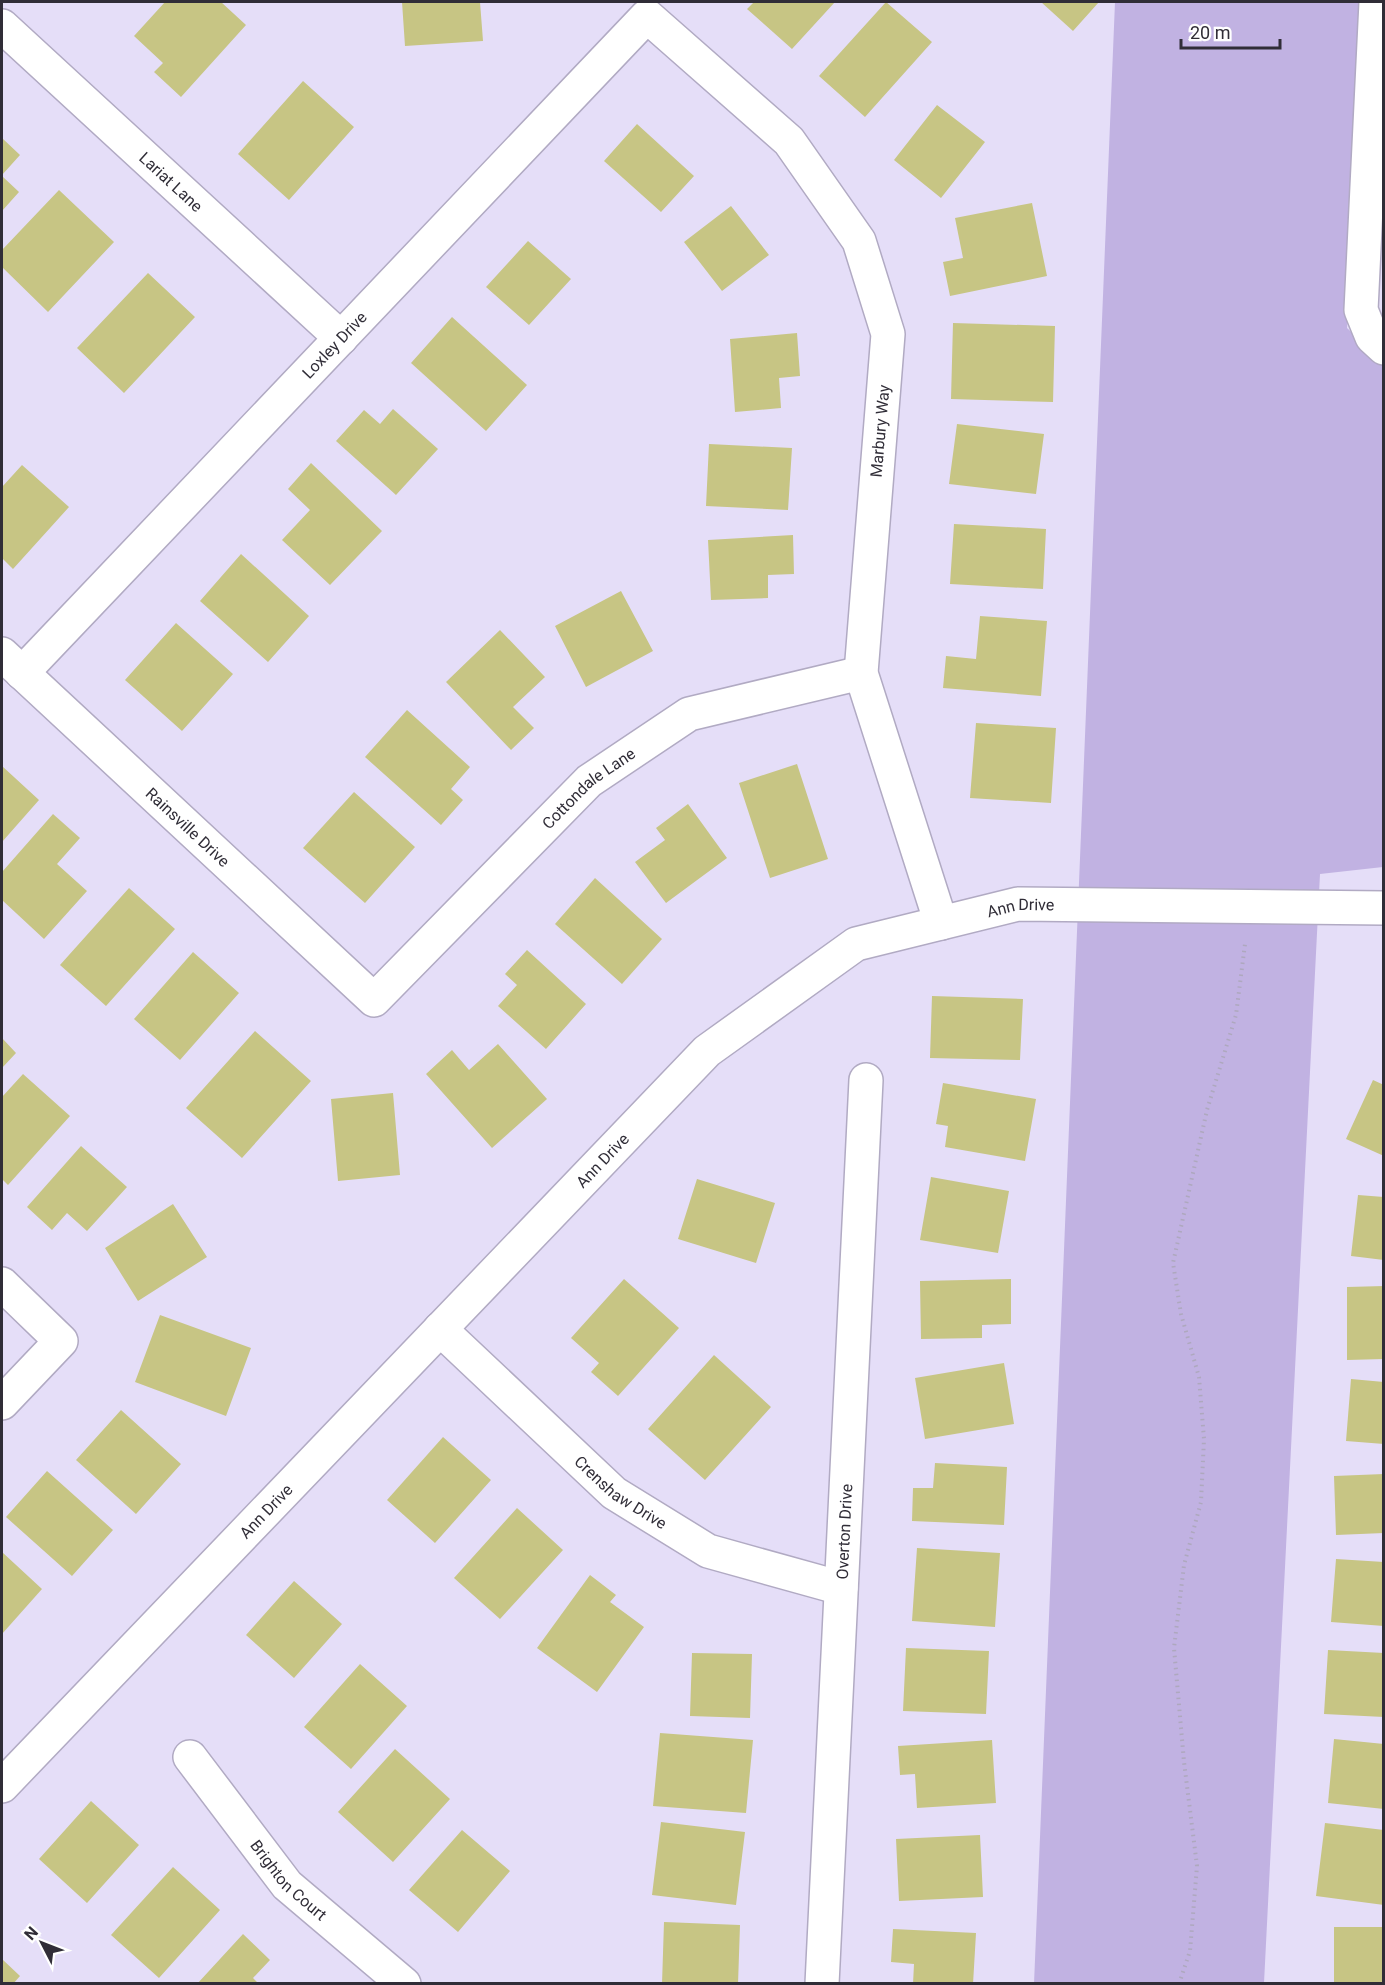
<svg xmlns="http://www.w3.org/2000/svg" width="1385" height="1985" font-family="Roboto,sans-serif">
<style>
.green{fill:#c1b2e2}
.building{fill:#c7c584}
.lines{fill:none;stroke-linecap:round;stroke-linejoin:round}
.minor-casing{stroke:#b1aac3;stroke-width:36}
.path{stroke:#aea8be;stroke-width:4;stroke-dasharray:1.5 4.5;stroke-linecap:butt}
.minor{stroke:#fff;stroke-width:33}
.labels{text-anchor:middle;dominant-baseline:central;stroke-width:4.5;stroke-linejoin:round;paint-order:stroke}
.street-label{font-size:16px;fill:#302d37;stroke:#fff}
</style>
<rect width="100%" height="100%" fill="#e5def8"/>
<path class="green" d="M1115 2H1367L1347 328 1383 362V867L1320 874 1264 1983 1034 1984Z"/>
<path class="building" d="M165 2H221L246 25 181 97 154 72 163 63 134 36Z
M402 2H480L483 41 405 46Z
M754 2H835L792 49 747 9Z
M886 2 932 42 865 117 819 76Z
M1041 2H1099L1073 31Z
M303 81 354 127 289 200 238 154Z
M937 105 985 142 941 198 894 160Z
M637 124 694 176 661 212 604 161Z
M2 138 20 155 2 175Z
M2 176 19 192 2 211Z
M59 190 114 242 48 312 2 267V250Z
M1032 203 1047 276 950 296 943 262 963 258 955 218Z
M731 206 769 255 722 291 684 242Z
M528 241 571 279 529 325 486 287Z
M148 273 195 317 124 393 77 348Z
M452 317 527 385 486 431 411 363Z
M953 323 1055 326 1053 402 951 399Z
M797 333 800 376 779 378 781 408 735 412 730 339Z
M393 409 438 449 396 495 336 441 364 410 380 424Z
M957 424 1044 434 1036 494 949 484Z
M709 444 792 448 788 510 706 506Z
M311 463 382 531 330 585 282 540 310 510 288 489Z
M22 465 69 507 13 569 2 558V487Z
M954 524 1046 529 1043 589 950 584Z
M793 535 794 574 768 575V598L711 600 708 540Z
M241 554 309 616 268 662 200 601Z
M621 591 653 651 586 687 555 626Z
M980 616 1047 621 1041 696 943 688 946 656 976 659Z
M176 623 233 674 182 731 125 680Z
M500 630 545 677 513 707 534 728 511 750 446 682Z
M407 710 470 767 451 789 463 800 441 825 365 757Z
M976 723 1056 728 1051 803 970 798Z
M797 764 828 859 770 878 739 783Z
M2 766 39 800 2 842Z
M354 792 415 847 365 903 303 848Z
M688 804 727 858 666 903 635 862 665 840 656 828Z
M53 814 80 838 57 864 87 891 44 939 2 900V872Z
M595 878 662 939 622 984 555 924Z
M129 888 175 929 106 1006 60 965Z
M527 950 586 1004 546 1049 498 1006 517 985 505 974Z
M193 952 239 993 180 1060 134 1019Z
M932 996 1023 999 1020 1060 930 1058Z
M255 1031 311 1081 242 1158 186 1108Z
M2 1038 16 1053 2 1068Z
M498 1044 547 1099 492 1148 426 1074 452 1050 469 1070Z
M23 1074 70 1116 8 1185 2 1179V1097Z
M1373 1080 1384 1085V1156L1346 1139Z
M943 1083 1036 1099 1025 1161 945 1147 948 1126 936 1124Z
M393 1093 400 1175 338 1181 331 1099Z
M81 1146 127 1187 87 1231 67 1213 52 1230 27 1207Z
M931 1177 1009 1191 998 1253 920 1240Z
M697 1179 775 1203 756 1263 678 1239Z
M1358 1195 1384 1197V1260L1351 1256Z
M173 1204 207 1257 138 1301 105 1248Z
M624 1279 679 1328 618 1396 591 1372 599 1363 571 1338Z
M1011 1279V1324L982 1325V1338L921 1339 920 1281Z
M1384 1286V1359L1347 1360V1287Z
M160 1315 251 1348 226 1416 135 1382Z
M714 1355 771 1407 705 1480 648 1429Z
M1004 1363 1014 1424 925 1439 915 1378Z
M1351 1379 1384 1382V1444L1346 1441Z
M121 1410 181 1464 136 1514 76 1460Z
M443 1437 491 1480 435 1543 387 1500Z
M935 1463 1007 1467 1004 1525 912 1521 913 1488H933Z
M47 1471 113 1530 72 1576 6 1517Z
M1384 1474V1533L1336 1535 1334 1476Z
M517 1508 563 1550 500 1619 454 1578Z
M917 1548 1000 1553 995 1627 912 1621Z
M2 1552 42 1589 2 1634Z
M1336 1559 1384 1562V1626L1331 1622Z
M590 1575 616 1595 610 1602 644 1627 597 1692 537 1648Z
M294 1581 342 1624 294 1678 246 1635Z
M906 1648 989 1651 986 1714 903 1711Z
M1328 1650 1384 1653V1717L1324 1714Z
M692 1653 752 1654 750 1718 690 1716Z
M360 1664 407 1706 351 1769 304 1727Z
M660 1733 753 1740 746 1813 653 1806Z
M1334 1739 1384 1744V1809L1328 1803Z
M992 1740 996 1803 917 1808 915 1774 900 1775 898 1746Z
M395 1749 450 1799 393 1862 338 1812Z
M91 1801 139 1845 87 1903 39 1859Z
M661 1822 745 1832 736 1905 652 1895Z
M1325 1823 1384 1830V1905L1316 1896Z
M462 1830 510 1871 458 1932 409 1890Z
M980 1835 983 1897 899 1901 896 1839Z
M173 1867 220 1910 159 1978 111 1935Z
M664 1922 740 1925 738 1984H662Z
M1334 1927H1384V1984H1334Z
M893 1929 976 1933 973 1984H913L914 1964 891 1962Z
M243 1934 270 1960 253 1978 259 1984H197Z
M2 1959 20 1976 13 1984H2Z"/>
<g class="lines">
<g class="minor-casing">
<g id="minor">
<path d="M1376 2 1361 310 1372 337 1384 348"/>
<path id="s1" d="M2 26 341 338"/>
<path id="s2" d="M2 654 374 1000 589 781 689 714 861 673"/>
<path id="s3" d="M22 673 647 16 789 141 859 241 888 334 861 673 941 923"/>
<path d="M2 1284 61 1341 2 1403"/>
<path id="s4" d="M440 1329 614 1493 708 1551 841 1588"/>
<path id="s5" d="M190 1757 287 1885 404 1984"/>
<path id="s6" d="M2 1786 707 1051 856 944 1018 904 1384 908"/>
<path id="s7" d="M822 1984 866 1080"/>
</g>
</g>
<path class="path" d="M1179 1984 1190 1951 1197 1866 1184 1762 1174 1648 1184 1565 1201 1502 1204 1439 1199 1377 1181 1314 1173 1263 1207 1110 1236 1015 1245 944"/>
<use href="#minor" class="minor"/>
</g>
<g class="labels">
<g class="street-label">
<text stroke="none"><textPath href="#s1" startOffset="230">Lariat Lane</textPath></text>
<text stroke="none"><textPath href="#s3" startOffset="453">Loxley Drive</textPath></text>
<text transform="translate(880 431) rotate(-85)">Marbury Way</text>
<text stroke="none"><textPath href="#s2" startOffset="810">Cottondale Lane</textPath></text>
<text stroke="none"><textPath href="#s2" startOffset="254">Rainsville Drive</textPath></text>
<text stroke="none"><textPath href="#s6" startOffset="1371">Ann Drive</textPath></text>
<text stroke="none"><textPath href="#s6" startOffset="867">Ann Drive</textPath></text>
<text stroke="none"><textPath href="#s4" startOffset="244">Crenshaw Drive</textPath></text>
<text stroke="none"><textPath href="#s6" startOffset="381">Ann Drive</textPath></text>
<text stroke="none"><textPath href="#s7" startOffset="453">Overton Drive</textPath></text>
<text stroke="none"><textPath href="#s5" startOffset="158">Brighton Court</textPath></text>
</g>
</g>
<rect width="1385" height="1985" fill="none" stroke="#302d37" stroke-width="6"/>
<g transform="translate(42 1943) rotate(312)" stroke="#ffffff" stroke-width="4.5" paint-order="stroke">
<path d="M0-4.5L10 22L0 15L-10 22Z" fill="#302d37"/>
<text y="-9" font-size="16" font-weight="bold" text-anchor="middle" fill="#302d37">N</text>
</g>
<path d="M1181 39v9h99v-9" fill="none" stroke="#302d37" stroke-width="3"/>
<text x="1190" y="39" font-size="18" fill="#302d37" stroke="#ffffff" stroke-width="4.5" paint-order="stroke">20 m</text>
</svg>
